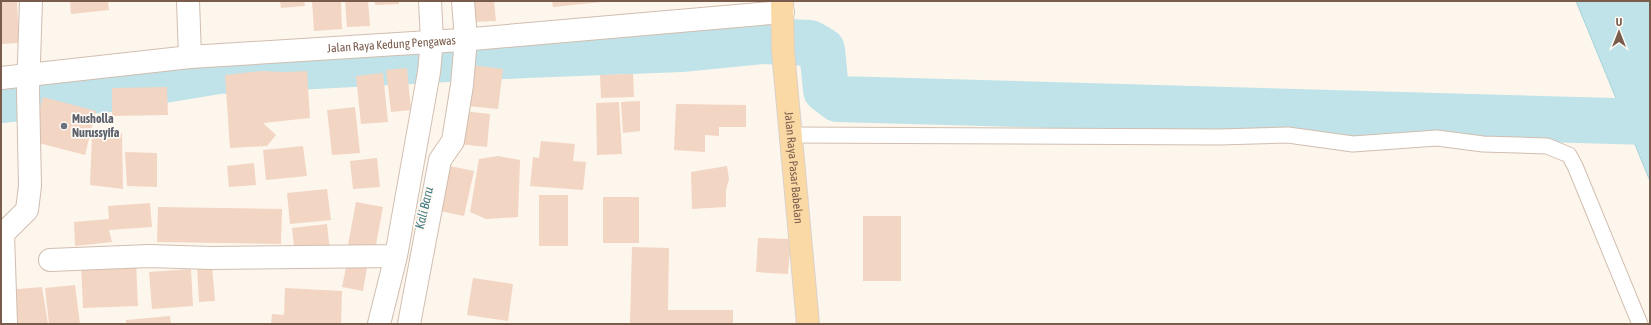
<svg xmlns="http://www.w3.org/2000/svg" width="1651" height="325" font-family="'Asap Condensed',sans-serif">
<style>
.water{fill:#bfe3e8;stroke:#a5d3da}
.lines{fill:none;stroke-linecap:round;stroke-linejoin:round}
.river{stroke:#bfe3e8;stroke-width:46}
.building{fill:#f3d5c3}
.service-casing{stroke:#d1beb0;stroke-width:17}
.minor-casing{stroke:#d1beb0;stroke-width:24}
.tertiary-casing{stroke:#d1beb0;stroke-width:24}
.primary-casing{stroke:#dad1cd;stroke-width:24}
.service{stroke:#fff;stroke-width:15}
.minor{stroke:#fff;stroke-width:22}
.tertiary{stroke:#fff;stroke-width:22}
.primary{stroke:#fbd9a5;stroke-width:22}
.worship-dot{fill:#6b7280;stroke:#fffaf3;stroke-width:1.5}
.labels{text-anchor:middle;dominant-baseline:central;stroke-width:3.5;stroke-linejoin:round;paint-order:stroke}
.street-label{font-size:12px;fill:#7a5c4d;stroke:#fffaf3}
.worship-label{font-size:12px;font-weight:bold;fill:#5b616d;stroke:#fffaf3;text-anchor:start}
.water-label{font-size:13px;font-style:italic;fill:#437c86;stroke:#fffaf3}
</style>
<rect width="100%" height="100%" fill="#fdf6ec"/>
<path class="water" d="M1576 1H1650V181Z"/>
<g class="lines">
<path class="river" d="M1 100 109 89 218 71 526 55 681 49 762 41 810 43 822 50 826 90 838 99 1650 122"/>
</g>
<path class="building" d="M1 1H17L19 43 1 44Z
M70 1H108L109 10 71 14Z
M280 1H304L305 6 281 8Z
M312 1H341L342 29 314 31Z
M345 1H368L370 26 347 27Z
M375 1H399V4L375 5Z
M469 1H494L496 21 470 22Z
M552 1H602V2L553 7Z
M471 65 503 69 498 109 467 106Z
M407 68 411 110 391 112 386 70Z
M261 71 286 72 307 71 310 118 263 123 276 135 267 146 230 148 225 75Z
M383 73 388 122 361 124 356 76Z
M633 74 634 97 601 98 600 75Z
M167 87 168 115 112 116V88Z
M43 97 96 111 85 155 31 141Z
M640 101V131L623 133 621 102Z
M619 102 622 154 597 155 596 103Z
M676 104 746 105V127H719V136L705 135V152L674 150Z
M355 107 360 153 332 155 327 110Z
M463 111 490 114 487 147 459 144Z
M122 133 123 189 90 185 92 136Z
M541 141 575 144 573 161 586 162 583 190 530 186 533 157 539 158Z
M303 146 307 176 266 180 263 150Z
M125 152 157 153V187L127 186Z
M498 156 520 160 518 217 486 219 470 212 479 159Z
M377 158 380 187 353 189 350 161Z
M254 163 256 185 229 187 227 166Z
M445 165 474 171 464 216 435 210Z
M727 166 729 179 726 190V207L692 209 691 172Z
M327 189 331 220 290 224 287 193Z
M539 195H568V246H539Z
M603 197H639V243H603Z
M356 202 383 207 375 250 348 245Z
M150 203 152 227 109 230 112 242 75 246 74 222 109 219 108 206Z
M158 207 282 209 281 244 157 242Z
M863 216H901V281H863Z
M327 224 330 252 295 256 292 228Z
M758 238 791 239 788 274 756 272Z
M632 247 669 248 668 310H733V324H630Z
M348 258 368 262 363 291 342 287Z
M136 262 138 306 83 308 81 264Z
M212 265 215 301 199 302 197 266Z
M191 269 193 306 152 309 149 272Z
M473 278 513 284 508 321 467 315Z
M75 285 80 324H49L45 288Z
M42 287 48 324H13L7 290Z
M285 288 342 291 341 324H271L272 314 284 315Z
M170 316 171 324H126V320Z"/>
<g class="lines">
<g class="service-casing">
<path id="service" d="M790 135 1220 137 1288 135 1353 144 1437 138 1483 144 1547 146 1569 155 1575 166 1640 324"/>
</g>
<g class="minor-casing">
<path id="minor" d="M188 1 190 57
M50 260 149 256 211 258 396 256
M6 324 3 234 27 210 30 186 28 91 31 1
M379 324 396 256 429 72 432 40 430 1
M409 324 440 160 453 141 462 85 466 39 463 1"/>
</g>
<g class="tertiary-casing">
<g id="tertiary">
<path id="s1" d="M1 78 190 57 461 40 783 12"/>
</g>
</g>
<g class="primary-casing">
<g id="primary">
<path id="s2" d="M782 1 783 51 808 324"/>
</g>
</g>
<use href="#service" class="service"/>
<use href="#minor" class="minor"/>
<use href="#tertiary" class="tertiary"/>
<use href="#primary" class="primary"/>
</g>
<circle class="worship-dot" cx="64" cy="126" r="4"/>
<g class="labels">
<g class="street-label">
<text stroke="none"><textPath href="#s1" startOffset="392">Jalan Raya Kedung Pengawas</textPath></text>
<text stroke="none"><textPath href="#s2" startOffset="167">Jalan Raya Pasar Babelan</textPath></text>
</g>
<g class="worship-label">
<text x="72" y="119">Musholla<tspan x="72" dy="14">Nurussyifa</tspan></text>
</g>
<g class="water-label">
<text transform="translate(424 208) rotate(-77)">Kali Baru</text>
</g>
</g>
<rect width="1651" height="325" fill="none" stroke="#7a5c4d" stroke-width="4"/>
<g transform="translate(1619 32)" stroke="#fffaf3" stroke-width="3" paint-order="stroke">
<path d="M0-3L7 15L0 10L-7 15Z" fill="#7a5c4d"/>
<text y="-6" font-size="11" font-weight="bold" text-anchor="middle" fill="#7a5c4d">U</text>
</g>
</svg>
